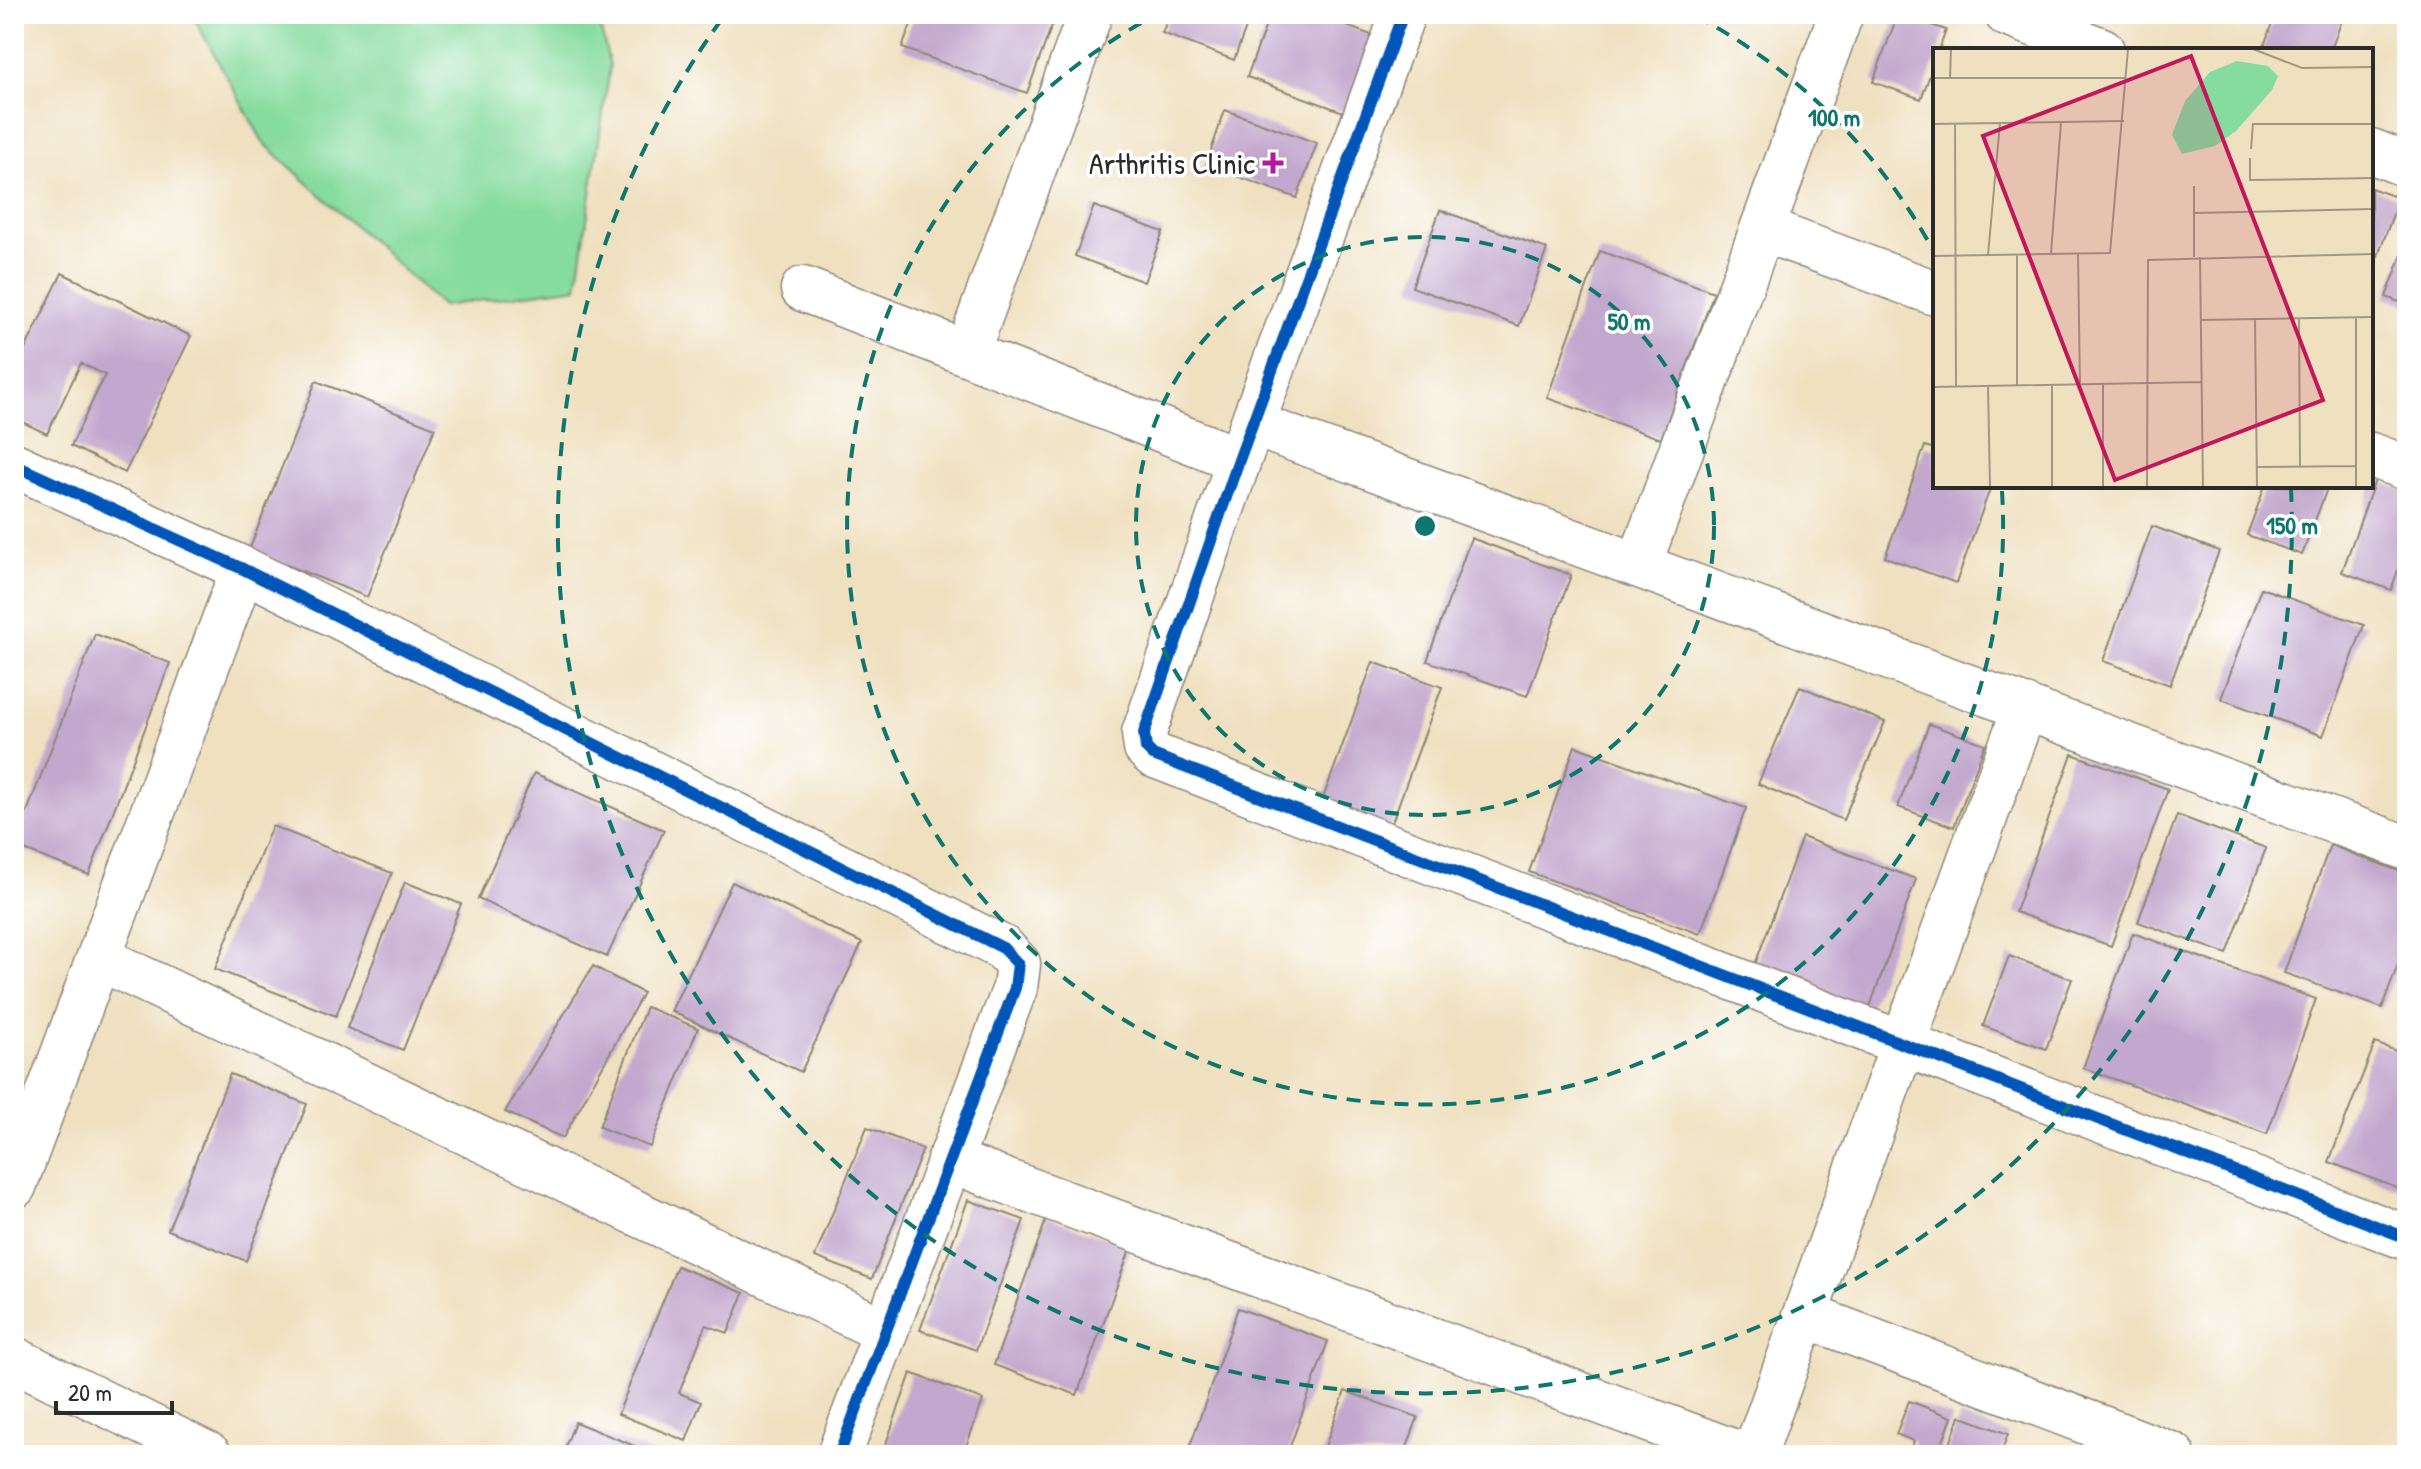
<svg xmlns="http://www.w3.org/2000/svg" width="2421" height="1469" font-family="'Patrick Hand',sans-serif">
<style>
.green{fill:#86db9e;stroke:#588364;stroke-width:2}
.building{fill:#c2a8ce}
.lines{fill:none;stroke-linecap:round;stroke-linejoin:round}
.street-casing{stroke:#8d8676;stroke-width:47}
.street{stroke:#fff;stroke-width:44}
.cycleway-casing{stroke:#fff;stroke-width:17}
.cycleway{stroke:#0057b8;stroke-width:12}
.ring{fill:none;stroke:#0f766e;stroke-width:4;stroke-dasharray:14 10}
.poi-dot{fill:#b5179e;stroke:#fff;stroke-width:3}
.labels{text-anchor:middle;dominant-baseline:central;stroke-width:7;stroke-linejoin:round;paint-order:stroke}
.poi-label{font-size:30px;fill:#2b2b2b;stroke:#fff;text-anchor:end}
.inset-road{fill:none;stroke:#a19884;stroke-width:2}
.view{fill:#c2185b;fill-opacity:0.15;stroke:#c2185b;stroke-width:4}
.inset-edge{fill:none;stroke:#2b2b2b;stroke-width:4}
.centre{fill:#0f766e;stroke:#fff;stroke-width:4}
.ring-label{font-size:24px;text-anchor:middle;font-weight:bold;fill:#0f766e;stroke:#fff;stroke-width:7;stroke-linejoin:round;paint-order:stroke}
</style>
<rect width="100%" height="100%" fill="#fff"/>
<filter id="ink" filterUnits="userSpaceOnUse"><feTurbulence type="fractalNoise" baseFrequency=".0125" numOctaves="2"/><feDisplacementMap in="SourceGraphic" scale="16" xChannelSelector="R" yChannelSelector="G"/><feConvolveMatrix kernelMatrix="1 2 1 2 8 2 1 2 1" color-interpolation-filters="sRGB"/></filter>
<filter id="wash" filterUnits="userSpaceOnUse"><feTurbulence type="fractalNoise" baseFrequency=".006" numOctaves="4" result="noise"/><feDisplacementMap in="SourceGraphic" scale="32" xChannelSelector="R" yChannelSelector="G"/><feGaussianBlur stdDeviation="1.8" result="paint"/><feColorMatrix in="noise" values="0 0 0 0 0 0 0 0 0 0 0 0 0 0 0 0 0 1.4 0 .05"/><feComposite in="paint" operator="in"/></filter>
<g filter="url(#wash)">
<rect width="100%" height="100%" fill="#efe0c0"/>
<path class="green" d="M192 14H597L610 66 577 287 442 306 263 142Z"/>
<g id="blocks">
<path class="building" d="M915 14H1056L1027 93 902 48Z
M1170 14H1251L1234 60 1162 33Z
M1270 14H1314L1385 40 1357 117 1247 77Z
M1898 14 1946 30 1939 50H1935V61L1921 99 1873 82Z
M2275 14H2344L2331 50H2267L2263 49Z
M1225 110 1317 143 1297 198 1206 165Z
M2371 188 2399 198 2371 275Z
M1094 206 1163 232 1144 282 1075 256Z
M1440 210 1547 249 1519 326 1412 287Z
M2407 242V305L2386 297Z
M1600 251 1714 292 1661 439 1547 398Z
M62 273 191 336 125 473 71 446 105 375 81 363 47 434 14 418V372Z
M316 381 435 428 367 597 249 550Z
M1925 446 1935 449V486H1991L1956 583 1885 557Z
M2375 480 2407 491V545L2391 590 2342 572Z
M2265 486H2328L2302 555 2247 535Z
M2152 526 2219 551 2170 685 2103 661Z
M1471 538 1571 575 1527 696 1427 661Z
M2261 588 2364 625 2323 736 2221 699Z
M95 634 170 663 89 875 14 846V831L19 833Z
M1373 662 1442 687 1385 841 1317 815Z
M1800 686 1885 722 1843 820 1758 784Z
M1929 724 1985 744 1954 827 1898 807Z
M1575 746 1746 808 1700 934 1529 872Z
M2072 754 2168 789 2111 946 2015 912Z
M534 773 664 830 607 957 478 899Z
M2177 815 2266 848 2227 954 2138 922Z
M272 826 392 873 336 1016 215 969Z
M1802 837 1916 879 1868 1012 1753 970Z
M2330 845 2407 874V940L2382 1008 2284 973Z
M405 882 461 904 403 1050 347 1028Z
M732 882 862 943 801 1072 671 1011Z
M2133 933 2316 999 2267 1134 2083 1068Z
M2009 956 2072 979 2046 1049 1983 1026Z
M593 966 643 993 563 1138 505 1112Z
M646 1007 698 1028 650 1147 599 1127Z
M2375 1043 2407 1055V1192L2329 1162Z
M230 1074 307 1104 246 1261 168 1230Z
M867 1127 923 1149 872 1279 815 1257Z
M968 1200 1024 1220 976 1350 920 1330Z
M1047 1217 1131 1247 1077 1395 994 1365Z
M677 1266 744 1293 728 1333 706 1325 679 1393 701 1402 686 1441 618 1414Z
M1238 1308 1328 1341 1287 1455H1187Z
M911 1373 983 1400 963 1455H882Z
M1345 1391 1418 1417 1404 1455H1322Z
M1909 1401 1952 1417 1938 1455H1909L1914 1441 1896 1434Z
M1960 1416 2008 1434 2000 1455H1946Z
M575 1422 657 1455H562Z"/>
</g>
</g>
<g filter="url(#ink)">
<use href="#blocks" fill-opacity="0" stroke="#8d8676" stroke-width="2"/>
<g class="lines">
<g class="street-casing">
<path id="street" d="M1403 14 1239 460 1144 733 1146 748 1153 755 2407 1238
M2007 14 2102 50
M2371 151 2407 165
M1762 229 1935 293
M803 289 1239 460
M967 353 1090 14
M1253 424 2407 848
M2371 455 2407 468
M14 465 243 569 1003 948 1018 964 1015 988 839 1455
M1639 565 1841 14
M99 958 885 1331
M949 1160 1743 1455
M14 1186 243 569
M1805 1315 2173 1455
M14 1359 209 1455
M1754 1455 2025 707"/>
</g>
<use href="#street" class="street"/>
<g class="cycleway-casing">
<path id="cycleway" d="M1403 14 1239 460 1144 733 1146 748 1153 755 2407 1238
M14 465 243 569 1003 948 1018 964 1015 988 839 1455"/>
</g>
<use href="#cycleway" class="cycleway"/>
</g>
</g>
<g class="ring">
<circle cx="1425" cy="526" r="289"/>
<path d="M1696 16A578 578 0 0 1 1933 250M2002 491A578 578 0 1 1 1154 16"/>
<path d="M2291 488A867 867 0 1 1 724 16"/>
</g>
<path class="poi-dot" d="M1269 151h8v8h8v8h-8v8h-8v-8h-8v-8h8z"/>
<g class="labels">
<g class="poi-label">
<text x="1255" y="163">Arthritis Clinic</text>
</g>
</g>
<g transform="translate(1933 48)">
<rect width="440" height="440" fill="#efe0c0"/>
<path d="M304 13 335 18 345 28 339 42 303 83 282 98 249 106 239 87 252 53 277 24Z" fill="#86db9e"/>
<path class="inset-road" d="M320 1 369 20 440 19M0 30H193M17 30 18 1M22 75 23 339M0 76 191 73M318 101 320 76H440M317 110V132L440 130M261 165 440 161M118 206 128 74M145 206 147 337M55 207 67 75M0 208 177 205 195 1M261 209V138M267 209 270 439M423 269V439M366 270 367 419M322 271 324 439M267 272 440 269M170 336V439M119 337V439M55 338 57 439M84 338V207M0 339 268 334M0 366 1 439M324 419 423 418M214 439 215 212 440 206"/>
<path class="view" d="M258 8 390 352 182 432 50 88Z"/>
<rect width="440" height="440" class="inset-edge"/>
</g>
<circle cx="1425" cy="526" r="12" class="centre"/>
<g class="ring-label">
<text x="1834" y="126">100 m</text>
<text x="1629" y="330">50 m</text>
<text x="2292" y="534">150 m</text>
</g>
<rect width="2421" height="1469" fill="none" stroke="#fff" stroke-width="48"/>
<path d="M56 1401v12h116v-12" fill="none" stroke="#2b2b2b" stroke-width="4"/>
<text x="68" y="1401" font-size="24" fill="#2b2b2b" stroke="#ffffff" stroke-width="6" paint-order="stroke">20 m</text>
</svg>
